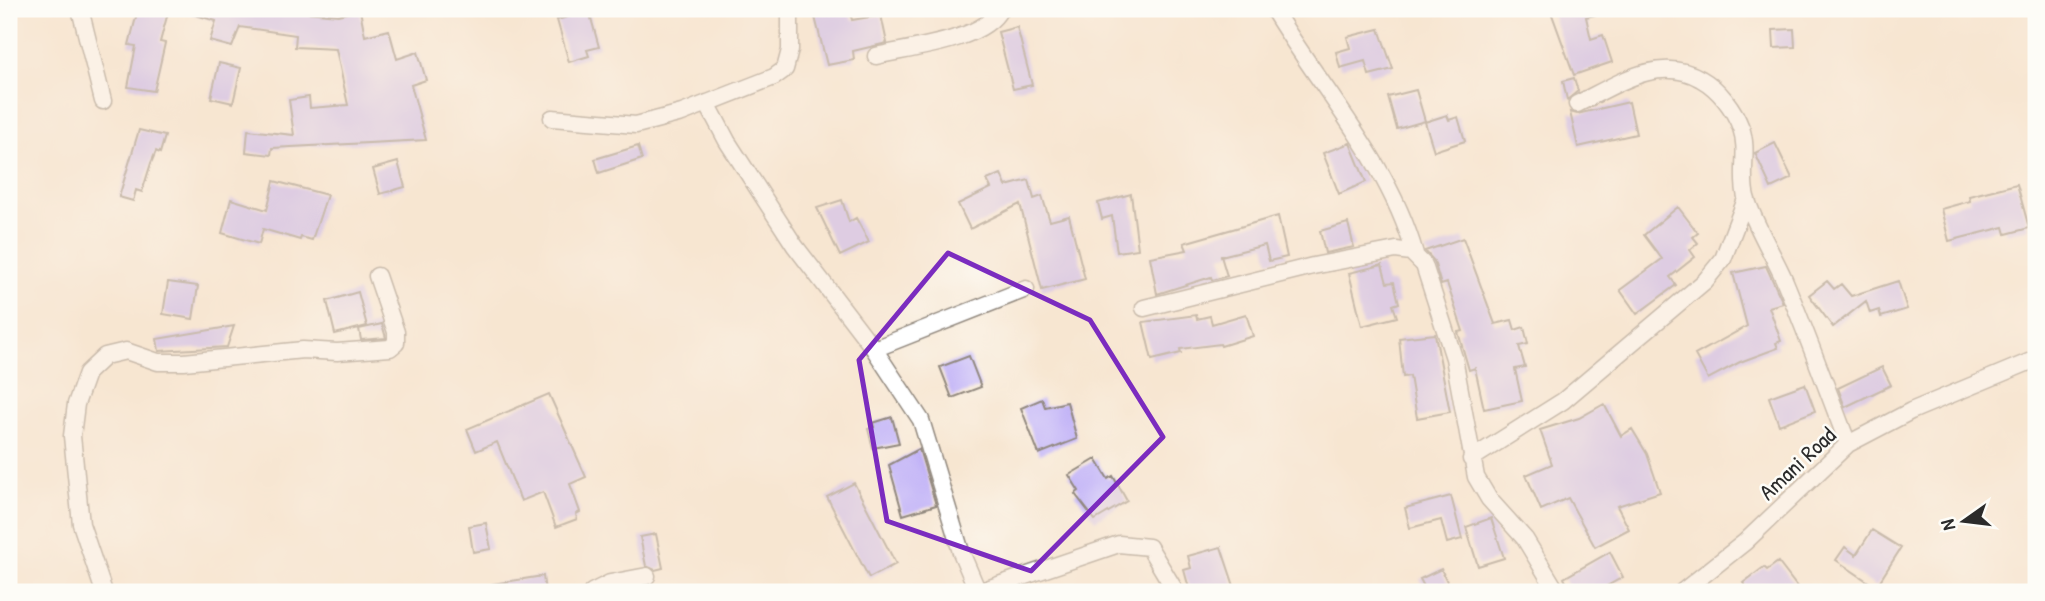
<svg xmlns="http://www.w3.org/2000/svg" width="2045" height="601" font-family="'Patrick Hand',sans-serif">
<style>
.building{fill:#beaef7}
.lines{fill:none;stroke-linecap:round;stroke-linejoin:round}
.street-casing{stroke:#91887e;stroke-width:19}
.street{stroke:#fff;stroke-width:16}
.marked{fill:none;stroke:#7b2cbf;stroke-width:5;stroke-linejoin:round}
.labels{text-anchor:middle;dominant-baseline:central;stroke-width:5;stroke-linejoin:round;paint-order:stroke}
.street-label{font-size:23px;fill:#2b2b2b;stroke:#fdfcf7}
</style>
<rect width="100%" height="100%" fill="#fdfcf7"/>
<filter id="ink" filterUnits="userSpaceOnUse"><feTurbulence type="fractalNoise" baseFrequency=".0143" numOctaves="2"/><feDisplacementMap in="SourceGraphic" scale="14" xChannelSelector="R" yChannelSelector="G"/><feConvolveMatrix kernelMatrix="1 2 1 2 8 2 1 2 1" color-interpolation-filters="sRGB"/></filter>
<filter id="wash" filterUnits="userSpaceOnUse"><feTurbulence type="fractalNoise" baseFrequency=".00686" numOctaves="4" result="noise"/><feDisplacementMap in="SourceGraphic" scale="28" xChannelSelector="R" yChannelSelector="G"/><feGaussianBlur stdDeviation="1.57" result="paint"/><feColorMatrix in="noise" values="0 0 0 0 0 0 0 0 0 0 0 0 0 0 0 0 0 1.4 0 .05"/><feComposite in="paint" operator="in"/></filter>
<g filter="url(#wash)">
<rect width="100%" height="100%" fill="#f7e6d1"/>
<g id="blocks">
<path class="building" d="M138 9H169L160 42 165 43 154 91 128 87 136 46 129 45Z
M190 9H273L338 15 360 10 365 36 389 30 397 59 418 52 426 80 411 85 426 140 272 148 271 155 246 152 248 130 294 135 289 100 309 97 310 108 348 105 336 49 295 47 296 35 240 27 232 47 210 41 216 21 189 13Z
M813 9H849L852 20 881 15 887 43 853 51 854 60 827 65Z
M1550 9H1595V15L1586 17 1591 39 1603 35 1612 62 1574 75Z
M589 11 599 47 587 50 589 56 569 62 557 20Z
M1017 27 1032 85 1013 89 998 32Z
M1379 29 1393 69 1369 75 1365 61 1340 68 1336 52 1350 48 1347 37Z
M1794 29 1795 47 1774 48 1773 30Z
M219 63 241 68 233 103 211 98Z
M1574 78 1578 91 1567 100 1563 81Z
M1416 90 1425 121 1397 129 1388 97Z
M1629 102 1636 134 1578 147 1570 112 1577 114Z
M1447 115 1449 120 1458 117 1465 141 1434 151 1425 122Z
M139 130 165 136 160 153 156 151 151 163 142 192 136 190 133 201 119 197Z
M1350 143 1366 182 1339 194 1323 153Z
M1775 143 1792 178 1771 188 1755 153Z
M638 146 642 159 599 173 595 159Z
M398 162 405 187 380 194 373 169Z
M1001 174 1006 186 1029 180 1034 199 1042 196 1050 221 1069 216 1085 279 1042 290 1020 204 970 229 958 204 991 188 987 180Z
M274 181 327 195 312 240 301 237 300 240 263 229 259 244 222 233 231 199 267 210Z
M2017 184 2029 228 2006 234 2004 227 1949 241 1941 209 1970 201 1969 196Z
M1131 194 1138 249 1117 252 1112 216 1102 219 1098 203Z
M842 200 849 222 856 218 869 242 840 256 817 208Z
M1678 207 1698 233 1693 237 1698 243 1690 250 1695 257 1670 277 1676 285 1637 314 1620 290 1662 259 1644 235Z
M1278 216 1287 257 1269 261 1265 245 1221 256 1227 276 1212 280 1211 277 1157 294 1150 257 1187 250 1184 243Z
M1348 223 1354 247 1325 253 1320 231Z
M1463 238 1495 324 1512 320 1515 330 1524 327 1528 344 1519 346 1525 367 1515 369 1522 401 1484 409 1475 368 1469 370 1458 332 1463 331 1447 283 1441 285 1434 261 1425 251Z
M1382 265 1387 283 1394 282 1399 303 1393 305 1397 317 1362 326 1349 273Z
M1766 266 1783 303 1769 307 1781 341 1776 343 1778 348 1740 362 1708 379 1695 355 1747 326 1733 273Z
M1827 281 1834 289 1841 284 1851 296 1898 281 1907 309 1881 317 1879 310 1870 313 1866 301 1833 327 1809 295Z
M168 282 198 286 193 319 163 314Z
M358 292 367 326 335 334 327 301Z
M1246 314 1253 336 1221 346 1220 344 1180 349 1181 353 1152 360 1143 322 1196 315 1197 319 1210 316 1212 324Z
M382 324 386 338 361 340 359 329Z
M234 326 227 347 159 351 157 339Z
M1435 334 1450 412 1417 418 1410 376 1403 377 1399 338Z
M969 356 981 387 952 398 940 367Z
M1882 367 1891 385 1845 407 1838 388Z
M1805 384 1815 411 1779 425 1769 397Z
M549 394 586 477 570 484 580 512 576 514 577 519 556 527 543 492 521 501 497 442 476 451 467 429Z
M1042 399 1045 407 1067 402 1077 439 1039 454 1021 408Z
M1604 404 1621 436 1632 429 1647 454 1660 492 1617 506 1629 529 1595 547 1568 498 1541 510 1526 475 1552 464 1540 430 1579 418Z
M892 417 899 443 873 448 868 429 874 427 873 423Z
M919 449 936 505 903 515 889 465Z
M1096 459 1108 479 1113 476 1127 501 1095 520 1075 494 1079 491 1069 475Z
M854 483 896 564 869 578 827 497Z
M1451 496 1462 539 1447 543 1441 520 1410 528 1405 508Z
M1491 518 1504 558 1478 566 1466 527Z
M486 523 491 549 473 552 469 526Z
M1872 530 1901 548 1876 587 1836 560 1845 547 1856 555Z
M656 534 663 568 655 570 646 566 640 537Z
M1221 547 1236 592H1190L1184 570 1191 568 1188 556Z
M1610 552 1623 577 1596 592H1571L1564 578Z
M1778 562 1801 592H1750L1743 583 1764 567 1767 570Z
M1441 569 1452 592H1427L1420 579Z
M543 576 545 592H493L492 584Z"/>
</g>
</g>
<g filter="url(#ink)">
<use href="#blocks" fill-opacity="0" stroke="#91887e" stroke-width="2"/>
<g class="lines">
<g class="street-casing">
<path id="street" d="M80 9 103 101
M1273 9C1321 89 1389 162 1415 254
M876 56C909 48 984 41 1000 9
M707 103 727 141 795 246 874 349 921 420 961 552 978 592
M1577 104C1616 85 1659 54 1701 79 1719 89 1734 109 1741 128 1749 150 1740 174 1746 197 1753 222 1773 254 1784 279 1807 334 1827 389 1848 444
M552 118 636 125 682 113 774 77 785 69 790 50V9
M1144 308 1313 266 1396 250 1411 252 1424 265 1454 358 1476 477 1489 499 1525 539 1557 592
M874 349 1026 289
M1471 459 1563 401 1705 281 1723 259 1746 199
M104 592 81 524 72 436 76 404 87 373 105 356 126 351 158 362H184L303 350 337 352 390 348 396 343V332L377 276
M592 592 610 583 647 576
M978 592 1119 544 1149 547 1176 592
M1682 592 1745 542 1848 444 1911 411 2036 359"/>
</g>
<use href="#street" class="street"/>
</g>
</g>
<path d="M0 0H2045V601H0ZM948 253 1090 320 1163 437 1031 571 887 521 859 360Z" fill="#f7e6d1" fill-opacity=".55" fill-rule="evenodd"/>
<path class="marked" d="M948 253 1090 320 1163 437 1031 571 887 521 859 360Z"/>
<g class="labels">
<g class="street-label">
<text transform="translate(1797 463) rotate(-43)">Amani Road</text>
</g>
</g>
<rect width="2045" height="601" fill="none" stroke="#fdfcf7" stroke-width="35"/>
<g transform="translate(1964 521) rotate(256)" stroke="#fdfcf7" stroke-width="5" paint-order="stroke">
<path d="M0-5L12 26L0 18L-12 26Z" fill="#2b2b2b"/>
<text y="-10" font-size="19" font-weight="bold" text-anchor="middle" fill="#2b2b2b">N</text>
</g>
</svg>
